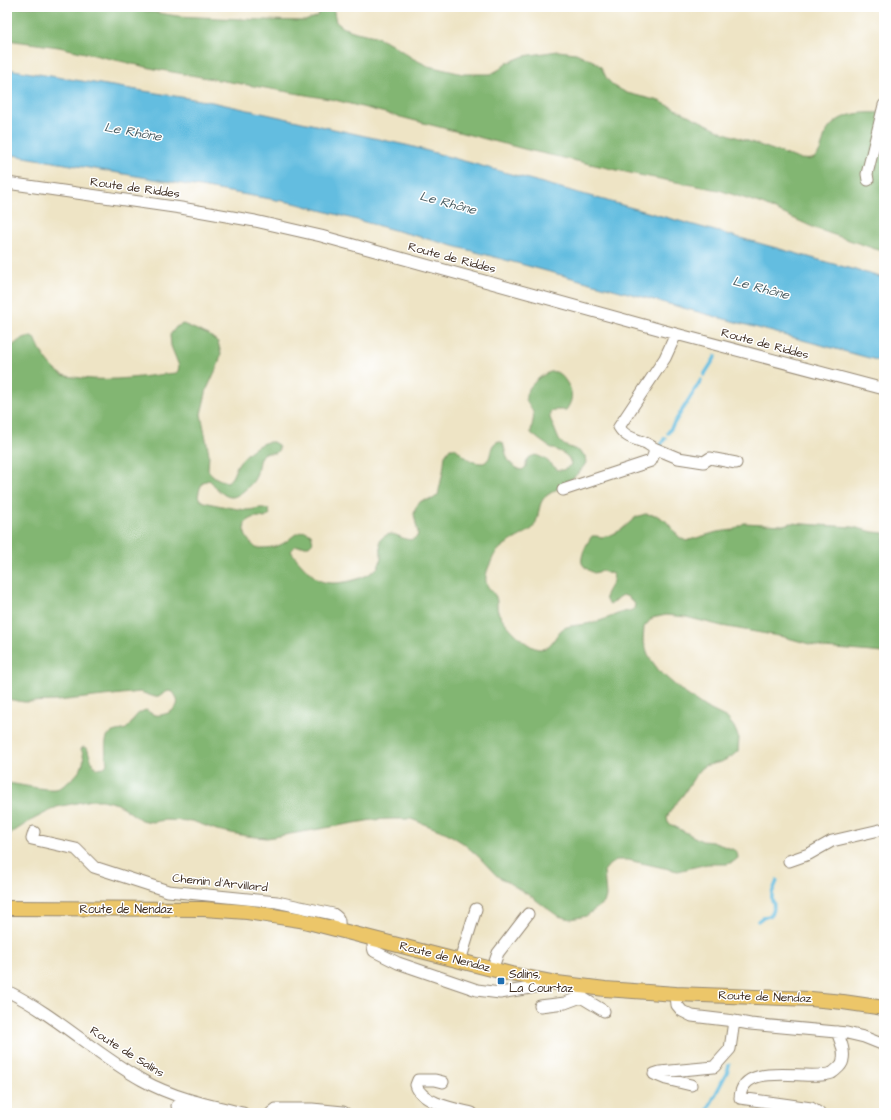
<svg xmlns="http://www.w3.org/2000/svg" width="891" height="1120" font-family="'Architects Daughter',sans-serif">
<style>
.forest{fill:#82b672;stroke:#5e7048}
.water{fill:#63bde0;stroke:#4f747f}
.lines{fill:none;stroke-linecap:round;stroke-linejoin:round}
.stream{stroke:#63bde0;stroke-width:3.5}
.minor-casing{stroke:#948772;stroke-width:13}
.major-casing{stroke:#948772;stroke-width:16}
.minor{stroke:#fff;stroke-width:11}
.major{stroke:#ecc669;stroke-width:14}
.poi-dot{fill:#1f6fb2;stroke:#fff;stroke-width:1.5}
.labels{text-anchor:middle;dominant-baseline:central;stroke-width:3;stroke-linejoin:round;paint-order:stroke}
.street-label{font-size:12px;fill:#3b2a1e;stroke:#fff}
.poi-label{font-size:12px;fill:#3b2a1e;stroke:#fff;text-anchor:start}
.water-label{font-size:13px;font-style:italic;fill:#495d62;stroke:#fff}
</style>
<rect width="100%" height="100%" fill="#fff"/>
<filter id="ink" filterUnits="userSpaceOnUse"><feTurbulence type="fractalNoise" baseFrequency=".025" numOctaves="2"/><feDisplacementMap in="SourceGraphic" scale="8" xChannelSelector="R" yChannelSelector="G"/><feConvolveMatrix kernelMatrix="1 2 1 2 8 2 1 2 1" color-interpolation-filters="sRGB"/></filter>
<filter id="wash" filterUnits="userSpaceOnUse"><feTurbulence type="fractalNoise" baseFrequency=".012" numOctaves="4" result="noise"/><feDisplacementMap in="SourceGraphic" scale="16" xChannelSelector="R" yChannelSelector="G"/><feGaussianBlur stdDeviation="0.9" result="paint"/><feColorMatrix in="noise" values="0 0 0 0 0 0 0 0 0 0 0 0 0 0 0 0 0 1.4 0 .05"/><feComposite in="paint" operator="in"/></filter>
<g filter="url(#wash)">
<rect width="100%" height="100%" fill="#eee4c5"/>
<path class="forest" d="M7 7H122L177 16 264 20 305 21 318 16 320 12 321 7H333L336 22 344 28 356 32 375 36 390 43 412 58 428 66 463 74H491L500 69 507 63 524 56 558 51 576 53 595 62 601 67 607 79 614 86 627 93 659 101 725 133 799 159C803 159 808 160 812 159 822 156 822 141 826 133 837 112 863 112 884 113V252L817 229 762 204 719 190 639 175 528 150 335 100 155 69 59 47 7 40Z
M183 324 209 335 218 342 221 354 218 365 207 389 201 414 209 454 208 470C213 477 219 480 227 482 233 479 234 472 237 466 241 458 255 446 264 443 267 442 270 442 273 442L278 445 279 449 276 453H264C257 459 259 468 256 476 254 483 238 498 231 497 228 497 224 495 222 493 217 490 214 484 209 480L203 482 200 488 198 496C199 498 200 500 202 501 204 503 242 510 246 510 256 510 258 506 268 509L270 514 265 518C255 516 253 517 245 523 243 536 247 539 256 548 265 548 276 548 284 543 293 537 294 533 305 531L311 534 313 542 309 546H295L291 551C295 558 312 576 319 580 332 588 372 579 379 565 383 557 380 549 380 540 395 524 403 547 417 537L418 533 414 514 416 507 421 501 433 499 438 495 443 472 445 455 450 448H455C465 456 470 464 484 463 485 462 488 460 489 458 492 451 490 444 499 441L503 443C507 457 507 465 522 470L526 467C526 459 528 457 536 455L545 459 558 470H563L571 465C570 453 558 452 550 447 543 443 537 438 531 433 531 425 535 419 533 412 530 406 525 402 526 395 528 386 546 369 556 372 559 373 563 377 565 380 573 391 574 399 566 410H554L550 412V418L559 440 564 445 579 451 585 456 586 463C577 476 570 481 557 489 553 492 548 494 544 498 537 506 540 520 532 529 530 531 525 533 522 535 510 542 496 547 491 562 488 568 485 575 486 582 487 588 493 591 496 597 498 602 496 607 498 612 504 623 527 649 540 649 553 649 555 633 564 628 571 625 584 625 591 623 602 621 610 617 620 613 625 611 629 612 634 609L635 604 628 597 623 595C618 597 615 602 610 605 597 595 617 586 613 574L602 571 594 573C590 571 584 568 582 563 580 556 588 541 592 536H596L602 537 611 535 621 530 636 517 645 514 656 515 666 521 679 537 686 541 717 532 733 530 744 523 783 525 791 523 818 525 853 527 873 532 884 533V653L824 648 784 637 722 626 686 617 666 615 652 618 644 627 643 640 649 657 660 672 683 692 705 707 727 718 734 727 739 738 738 751 731 757 721 762 704 766 695 776 683 795 673 807 667 817 668 823 702 841 712 842 732 849 737 852 738 858 733 862 727 864H707L678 871 628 860H616L609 865 604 871 606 896 604 903 586 916 571 919 558 916 544 906 532 897 496 875 479 857 463 843 447 833 411 819H390L372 820 267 838 246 836 217 830 192 821 165 820 152 822 141 820 118 804 102 800H91L57 807 30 821 7 836V783C18 784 51 792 59 788 65 786 77 775 80 770 84 763 85 757 81 749L83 747 87 748 93 765 98 769 103 768 107 764C106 754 102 736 113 732 117 730 122 731 126 729 135 722 132 714 146 710 149 712 152 714 155 715 159 716 165 714 168 713 179 708 180 701 173 692L168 691 161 695 155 697 140 692 57 701 24 702 7 699V350C13 346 20 338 27 337 37 335 38 347 42 353 47 361 55 371 63 375 69 377 76 377 81 378 113 382 144 376 176 373L178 371 179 366 171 346 170 335 176 327Z"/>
<path class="water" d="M7 69 212 102 410 146 884 278V362L294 203 7 154Z"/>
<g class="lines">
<path class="stream" d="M704 375 716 356
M668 433 701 380
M660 446 665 438
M758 921 763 917 770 916C772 911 776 905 772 900V893L777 881
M706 1113 728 1070 729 1065"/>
</g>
</g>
<g filter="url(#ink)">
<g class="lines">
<g class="minor-casing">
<path id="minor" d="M868 180 867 174 884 105
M7 183 181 208 255 221 321 236 676 334 884 389
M654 448 678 458 704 462 710 458 736 463
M563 490 651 461 654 454V448C650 446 647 443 643 442 632 438 625 437 619 427L665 358 676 334
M34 832 32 839 76 849 94 867 168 891 277 902 333 914C340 918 340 922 338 930
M789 861 809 854 832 841 884 829
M374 939 373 947 374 951 398 963 477 990 500 993 531 988 536 987 538 980
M460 961 476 909
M492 970 498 953 528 914
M7 991C56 1015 95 1054 142 1080 174 1098 208 1105 243 1113
M676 994 677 1005 682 1011 692 1016 734 1021 750 1024 847 1033 864 1037 884 1045
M581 997 604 1011
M540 1006 565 1003 581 997 583 986
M443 1082 435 1080H418L416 1085C421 1103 456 1109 472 1113
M691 1085 666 1079 654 1074 660 1072 714 1067 730 1049 734 1021
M177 1106C190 1109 197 1113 210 1107
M271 1113 276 1109H312L343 1112 345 1113
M819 1113 811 1108 740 1098C742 1059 808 1082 832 1073 835 1071 837 1069 839 1067 841 1065 843 1062 843 1059 845 1050 840 1040 837 1032"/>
</g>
<g class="major-casing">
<path id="major" d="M7 908 204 909 247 912 300 920 511 974 557 983 605 989 676 994 811 999 843 1002 884 1008"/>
</g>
<use href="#minor" class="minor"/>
<use href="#major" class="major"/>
</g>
</g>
<rect class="poi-dot" x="497" y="977" width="8" height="8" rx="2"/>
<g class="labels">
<g class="street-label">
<text transform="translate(135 188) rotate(8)">Route de Riddes</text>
<text transform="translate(452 258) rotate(15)">Route de Riddes</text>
<text transform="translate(765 344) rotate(15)">Route de Riddes</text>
<text transform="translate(220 883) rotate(6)">Chemin d'Arvillard</text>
<text x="126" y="909">Route de Nendaz</text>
<text transform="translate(445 957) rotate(14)">Route de Nendaz</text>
<text transform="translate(765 997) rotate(2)">Route de Nendaz</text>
<text transform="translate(127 1052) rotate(32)">Route de Salins</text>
</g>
<g class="poi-label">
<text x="509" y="974">Salins,<tspan x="509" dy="14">La Courtaz</tspan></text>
</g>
<g class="water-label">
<text transform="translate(133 132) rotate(10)">Le Rhône</text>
<text transform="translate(448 203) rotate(15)">Le Rhône</text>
<text transform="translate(761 288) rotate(15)">Le Rhône</text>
</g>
</g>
<rect width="891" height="1120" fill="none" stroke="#fff" stroke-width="24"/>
</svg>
